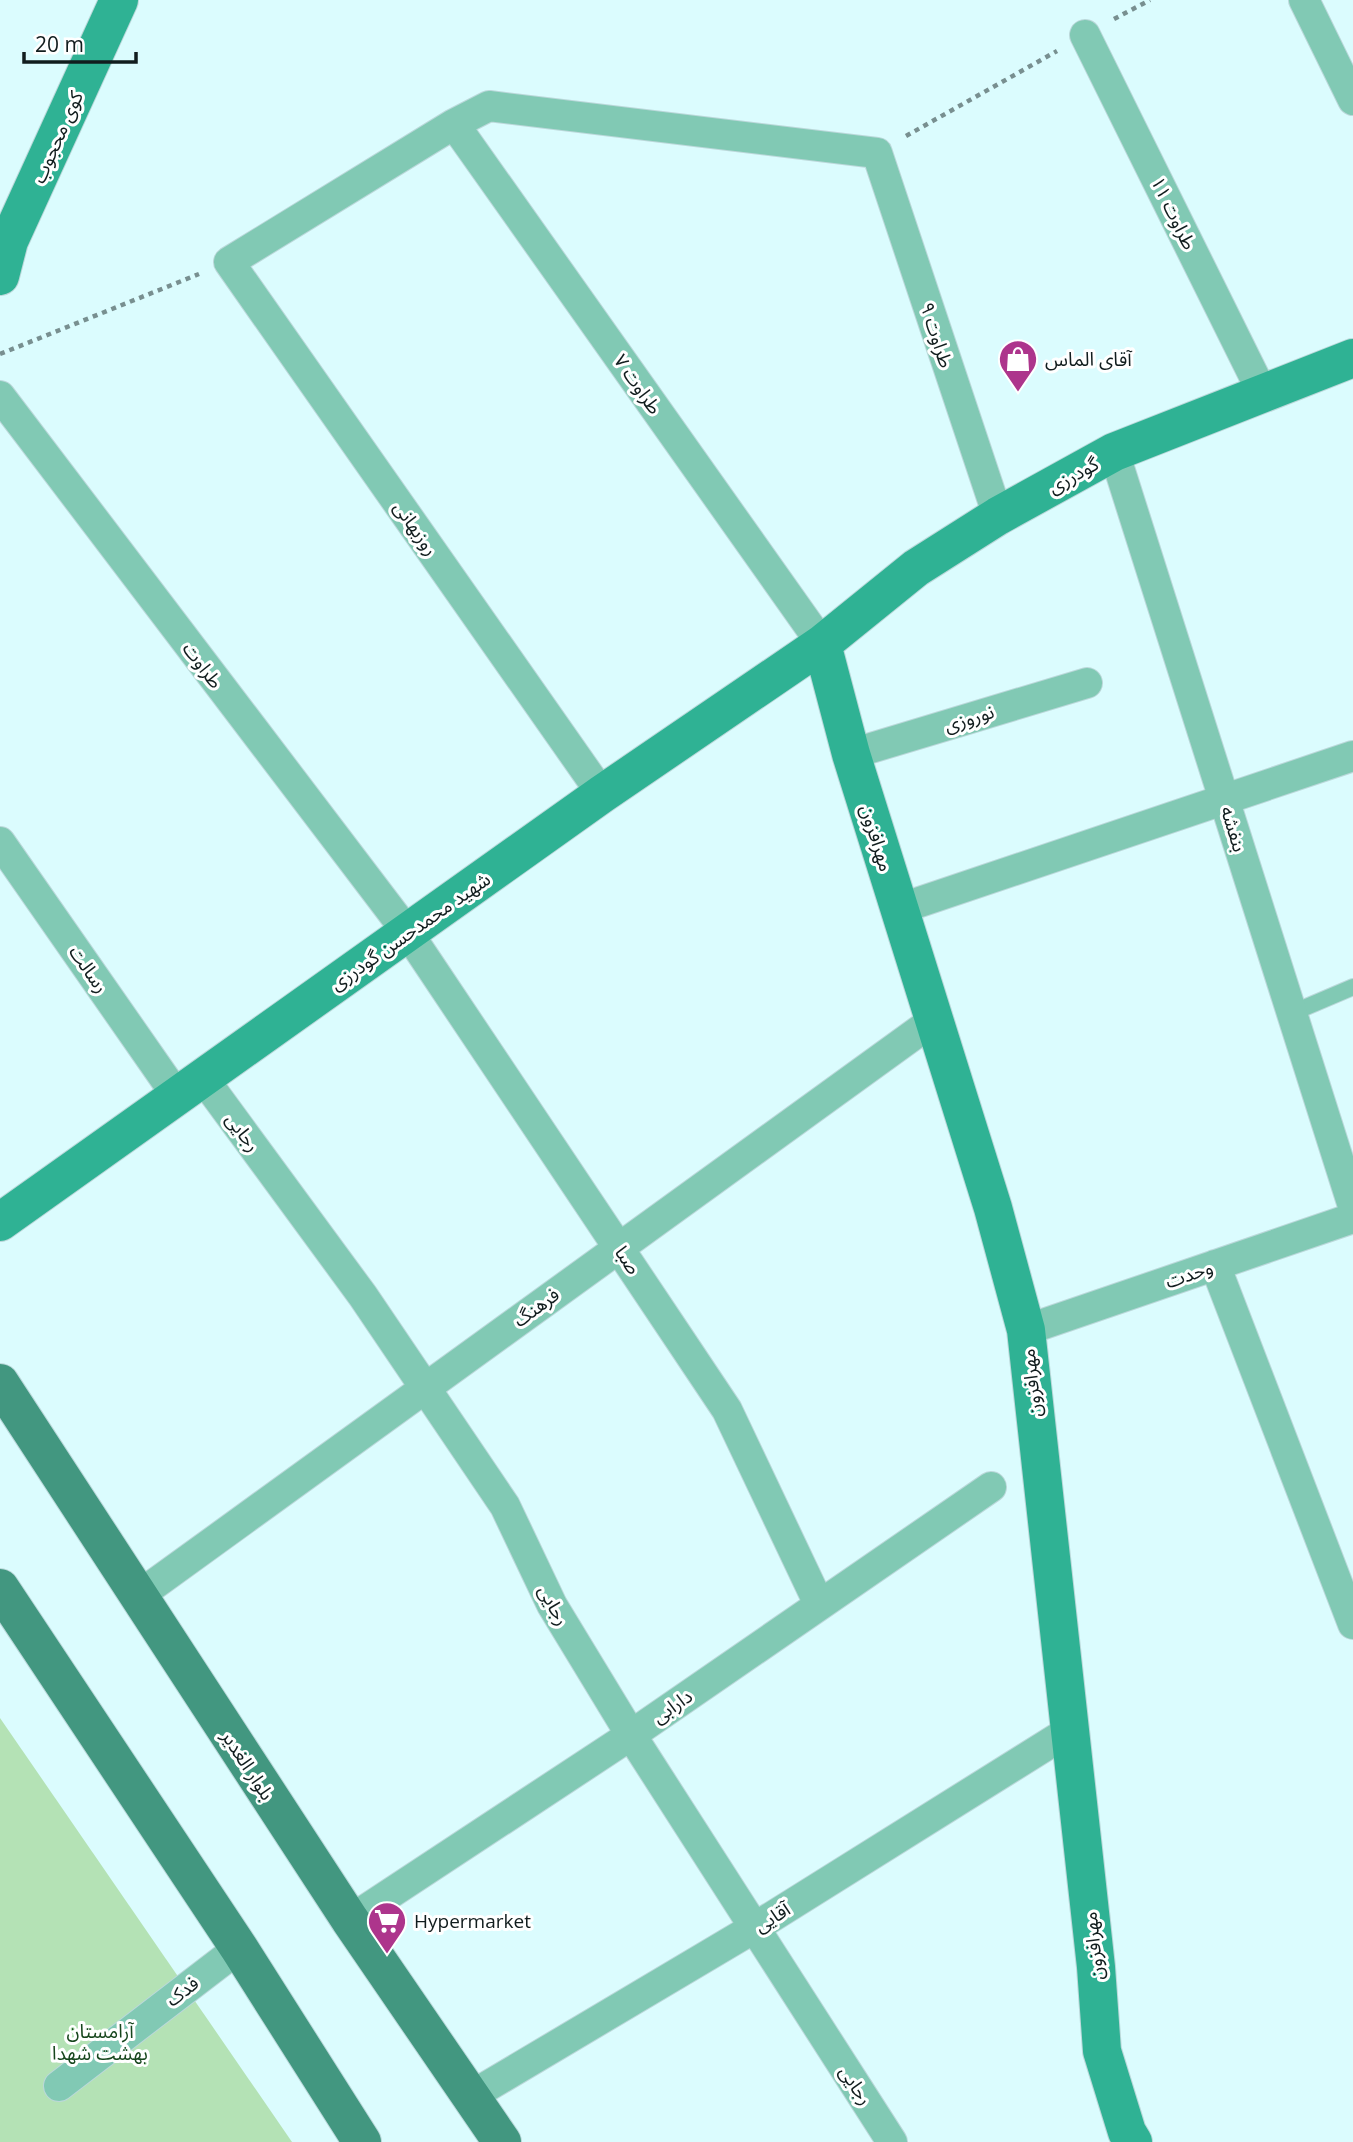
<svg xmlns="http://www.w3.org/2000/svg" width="1353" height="2142" font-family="'Open Sans','Noto Sans Arabic',sans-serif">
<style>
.green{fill:#b4e2b5}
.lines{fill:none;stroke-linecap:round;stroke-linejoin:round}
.lane-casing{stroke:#bbd8da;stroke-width:18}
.street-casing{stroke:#bbd8da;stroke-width:32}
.secondary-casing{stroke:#bbd8da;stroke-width:40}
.primary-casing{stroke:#bbd8da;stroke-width:40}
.path{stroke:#788f90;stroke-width:4.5;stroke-dasharray:5 5;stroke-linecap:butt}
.lane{stroke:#81c9b4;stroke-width:16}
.street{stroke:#81c9b4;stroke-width:30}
.secondary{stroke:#2fb294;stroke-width:38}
.primary{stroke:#429780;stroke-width:38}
.labels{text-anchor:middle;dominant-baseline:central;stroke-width:6;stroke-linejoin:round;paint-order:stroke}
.street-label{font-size:19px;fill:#111d1e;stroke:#fff}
.poi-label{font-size:19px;fill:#111d1e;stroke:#fff;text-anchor:start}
.park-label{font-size:19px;fill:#16461c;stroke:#fff}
</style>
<rect width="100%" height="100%" fill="#dbfcfe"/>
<path class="green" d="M0 1718 292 2142H0Z"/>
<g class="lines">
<g class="lane-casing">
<path id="lane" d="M1292 1013 1353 987"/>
</g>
<g class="street-casing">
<path id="street" d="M1304 0 1353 100
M1085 35 1262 392
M454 124 822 644
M0 396 408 933 727 1410 819 1604
M1114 452 1353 1206
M851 754 1087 683
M602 794 229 262 454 124 489 106 877 153 998 516
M0 842 177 1096
M899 909 1353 756
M203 1078 363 1296 505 1506 552 1605 631 1735 892 2142
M1215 1265 1353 1624
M1026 1330 1353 1218
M138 1596 934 1020
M350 1920 631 1735 991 1487
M59 2086 239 1948
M471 2096 754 1928 1069 1731"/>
</g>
<g class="secondary-casing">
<path id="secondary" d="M0 276 9 241 119 0
M822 644 851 754 993 1208 1026 1330 1096 1967 1102 2051 1127 2132 1133 2142
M0 1222 602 794 822 644 916 568 998 516 1114 452 1353 358"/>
</g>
<g class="primary-casing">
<path id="primary" d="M0 1383 350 1920 502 2142
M0 1588 239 1948 362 2142"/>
</g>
<path class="path" d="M1114 19 1150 0
M906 136 1057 51
M0 354 199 274"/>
<use href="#lane" class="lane"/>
<use href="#street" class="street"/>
<use href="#secondary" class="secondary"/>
<use href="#primary" class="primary"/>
</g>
<defs>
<g id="shop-pin" transform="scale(2.0125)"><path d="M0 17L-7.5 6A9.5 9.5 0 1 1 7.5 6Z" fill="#ad358c" stroke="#fff"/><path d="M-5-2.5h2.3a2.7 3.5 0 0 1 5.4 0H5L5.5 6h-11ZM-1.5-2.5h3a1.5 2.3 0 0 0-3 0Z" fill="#fff"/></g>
<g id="supermarket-pin" transform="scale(2.0125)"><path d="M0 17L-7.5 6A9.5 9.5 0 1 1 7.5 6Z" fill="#ad358c" stroke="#fff"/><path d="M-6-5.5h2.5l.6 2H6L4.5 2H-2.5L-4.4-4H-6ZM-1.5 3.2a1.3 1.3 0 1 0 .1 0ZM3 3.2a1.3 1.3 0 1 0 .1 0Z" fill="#fff"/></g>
</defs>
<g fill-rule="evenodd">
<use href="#shop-pin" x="1018" y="359"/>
<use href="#supermarket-pin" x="387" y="1921"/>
</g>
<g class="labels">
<g class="street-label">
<text transform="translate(57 137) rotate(-66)">کوی محجوب</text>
<text transform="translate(1174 213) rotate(64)">طراوت ۱۱</text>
<text transform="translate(937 335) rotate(72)">طراوت ۹</text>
<text transform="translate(638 384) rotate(55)">طراوت ۷</text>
<text transform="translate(1073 475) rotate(-29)">گودرزی</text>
<text transform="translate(416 528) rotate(55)">روزبهانی</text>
<text transform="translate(203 665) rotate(53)">طراوت</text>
<text transform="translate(969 718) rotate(-17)">نوروزی</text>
<text transform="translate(1234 829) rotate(73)">بنفشه</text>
<text transform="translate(877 838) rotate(73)">مهرافزون</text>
<text transform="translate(410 931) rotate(-35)">شهید محمدحسن گودرزی</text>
<text transform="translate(89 969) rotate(55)">رسالت</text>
<text transform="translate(243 1132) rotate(54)">رجایی</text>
<text transform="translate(628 1260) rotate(56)">صبا</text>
<text transform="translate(1189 1274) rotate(-19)">وحدت</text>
<text transform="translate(536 1307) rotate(-36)">فرهنگ</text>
<text transform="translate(1031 1383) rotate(-96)">مهرافزون</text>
<text transform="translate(554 1605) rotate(62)">رجایی</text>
<text transform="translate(672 1706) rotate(-35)">دارابی</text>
<text transform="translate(248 1765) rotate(57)">بلوار الغدیر</text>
<text transform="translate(772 1917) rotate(-32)">آقایی</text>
<text transform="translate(1093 1946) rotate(-96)">مهرافزون</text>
<text transform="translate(182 1991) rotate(-37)">فدک</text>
<text transform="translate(856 2085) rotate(57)">رجایی</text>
</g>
<g class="poi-label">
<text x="1045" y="359">آقای الماس</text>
<text x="414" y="1921">Hypermarket</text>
</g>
<g class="park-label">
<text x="100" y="2031">آرامستان<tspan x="100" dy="22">بهشت شهدا</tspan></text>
</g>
</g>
<path d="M24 52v10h112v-10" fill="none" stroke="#111d1e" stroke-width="3.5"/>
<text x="35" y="52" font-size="21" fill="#111d1e" stroke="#ffffff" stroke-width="5" paint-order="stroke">20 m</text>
</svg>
